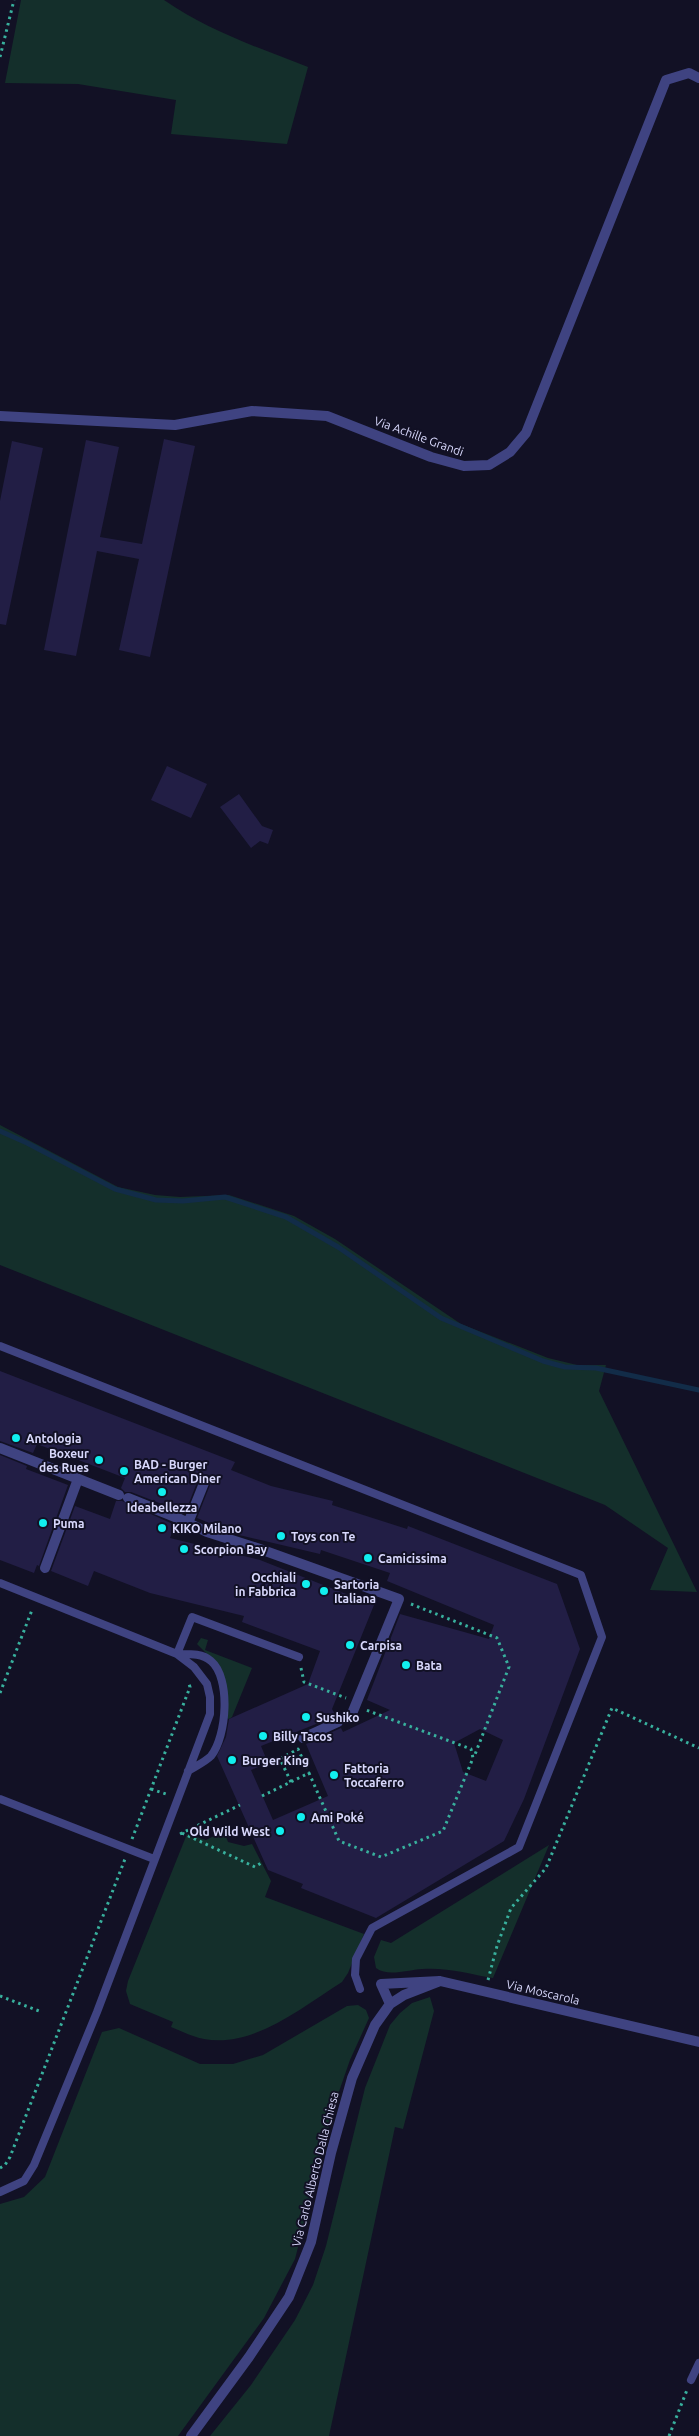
<svg xmlns="http://www.w3.org/2000/svg" width="699" height="2436" font-family="Ubuntu,sans-serif">
<style>
.green{fill:#142f2b}
.lines{fill:none;stroke-linecap:round;stroke-linejoin:round}
.stream{stroke:#122c48;stroke-width:5}
.building{fill:#221e45;fill-rule:evenodd}
.path{stroke:#38b09d;stroke-width:3;stroke-dasharray:2.5 4;stroke-linecap:butt}
.lane{stroke:#3f4381;stroke-width:8}
.street{stroke:#3f4381;stroke-width:10}
.poi-dot{fill:#11efef;stroke:#121125;stroke-width:2}
.labels{text-anchor:middle;dominant-baseline:central;stroke-width:4;stroke-linejoin:round;paint-order:stroke}
.street-label{font-size:12px;fill:#d8d8fc;stroke:#121125}
.poi-label{font-size:12px;font-weight:bold;fill:#d8d8fc;stroke:#121125;text-anchor:start}
</style>
<rect width="100%" height="100%" fill="#121125"/>
<path class="green" d="M21 0H164C207 30 259 48 308 67L287 144 171 134 176 100 78 84 5 83Z
M0 1125 118 1187 155 1195 180 1197 229 1195 294 1216 335 1239 461 1324 548 1358 577 1365H606L599 1391 697 1592 650 1590 668 1548 605 1505 0 1265Z
M201 1638 208 1640 205 1650 252 1668 232 1717 229 1719 224 1717 226 1707 211 1658 197 1644Z
M224 1831 228 1842 244 1846 252 1844 271 1881 265 1897 364 1934 348 1973 342 1982C302 2007 254 2048 204 2039 192 2037 182 2031 171 2027L173 2022 130 2004 126 1991 128 1981 187 1834 206 1840Z
M549 1845 493 1978C470 1974 446 1967 422 1969 407 1970 388 1977 376 1968L374 1957 381 1940 391 1943Z
M430 1997 434 2011 403 2129 395 2127 329 2436H210L251 2385 295 2320 313 2285 326 2246 365 2088 390 2025 400 2013 412 2003Z
M358 2005 366 2010 369 2018 350 2060 335 2103 295 2259 264 2318 178 2436H0V2204L24 2197 45 2177 102 2032 119 2028 200 2064H233L263 2055 347 2006Z"/>
<g class="lines">
<path class="stream" d="M0 1131 27 1143 115 1189 156 1200 183 1201 225 1197 286 1217 338 1247 441 1318 543 1361 565 1367 596 1368 699 1390"/>
</g>
<path class="building" d="M164 439 195 446 150 657 119 650 139 559 97 551 76 656 44 650 86 440 119 447 100 537 142 544Z
M12 441 43 448 6 625 0 624V501Z
M167 766 207 784 191 818 151 800Z
M239 794 262 826 273 830 268 844 260 841 251 848 220 807Z
M0 1371 235 1462 231 1470 271 1486 333 1501 332 1505 407 1529 408 1526 557 1584 580 1649 524 1799 504 1841 376 1918 301 1888 303 1884 268 1870 217 1756 226 1737 229 1719 308 1684 320 1651 242 1622 244 1616 150 1593 94 1571 88 1586 51 1571 75 1506 110 1519 116 1501H122L175 1525 170 1538 260 1560 374 1605 332 1709 336 1716 261 1746 268 1763 251 1770 273 1820 328 1796 306 1744 341 1728 343 1732 390 1710 367 1700 400 1614 489 1639 494 1625 387 1581 390 1573 321 1550 320 1554 239 1535 197 1518 210 1485V1479L206 1476 198 1480 185 1513 131 1492H125L121 1488 125 1478 37 1444 33 1453 0 1441ZM480 1729 503 1740 486 1781 463 1772 454 1743Z
M0 1455 27 1466 26 1469 68 1485 39 1566 37 1565 34 1573 0 1560Z"/>
<g class="lines">
<path class="path" d="M0 57 14 0
M411 1604 497 1638 509 1667 474 1757
M301 1668 304 1682 346 1698
M0 1693 32 1610
M291 1782 280 1759 298 1749 309 1773
M151 1789 166 1794
M262 1796 309 1773 339 1841 381 1857 443 1831 473 1758 471 1749 366 1710
M182 1833 255 1867 261 1863
M180 1834 240 1805
M132 1839 190 1687 188 1681
M488 1980 497 1946 511 1908 546 1868 612 1708 699 1748
M0 1996 39 2011
M0 2168 5 2165 10 2157 125 1859
M669 2436 687 2390"/>
<path class="lane" d="M0 1346 581 1575 602 1637 519 1847 372 1928 356 1959 355 1975 360 1989
M0 1583 177 1654 194 1667 207 1684 210 1697V1714L97 2012 34 2165 24 2181 0 2192
M177 1654C189 1654 202 1653 211 1661 231 1678 227 1736 211 1756 205 1762 196 1766 188 1771
M177 1654 192 1617 299 1657
M0 1799 154 1859
M691 2380 699 2363"/>
<path class="street" d="M0 416 175 425 252 411 327 416 431 457 464 466 489 465 510 452 526 433 666 80 689 73 699 78
M0 1448 119 1495
M128 1498 180 1519 207 1532 257 1548 399 1599 351 1716
M188 1523 204 1483
M45 1568 78 1479
M303 1738 338 1722
M390 2004 381 1984 440 1981 699 2042
M191 2436 249 2357 289 2297 311 2242 331 2153 352 2078 375 2025 390 2004 404 1995 440 1981"/>
</g>
<g class="poi-dot">
<circle cx="16" cy="1438" r="5"/>
<circle cx="99" cy="1460" r="5"/>
<circle cx="124" cy="1471" r="5"/>
<circle cx="162" cy="1492" r="5"/>
<circle cx="43" cy="1523" r="5"/>
<circle cx="162" cy="1528" r="5"/>
<circle cx="281" cy="1536" r="5"/>
<circle cx="184" cy="1549" r="5"/>
<circle cx="368" cy="1558" r="5"/>
<circle cx="306" cy="1584" r="5"/>
<circle cx="324" cy="1591" r="5"/>
<circle cx="350" cy="1645" r="5"/>
<circle cx="406" cy="1665" r="5"/>
<circle cx="306" cy="1717" r="5"/>
<circle cx="263" cy="1736" r="5"/>
<circle cx="232" cy="1760" r="5"/>
<circle cx="334" cy="1775" r="5"/>
<circle cx="301" cy="1817" r="5"/>
<circle cx="280" cy="1831" r="5"/>
</g>
<g class="labels">
<g class="street-label">
<text transform="translate(419 436) rotate(20)">Via Achille Grandi</text>
<text transform="translate(543 1992) rotate(13)">Via Moscarola</text>
<text transform="translate(315 2169) rotate(-76)">Via Carlo Alberto Dalla Chiesa</text>
</g>
<g class="poi-label">
<text x="26" y="1438">Antologia</text>
<text x="89" y="1453" text-anchor="end">Boxeur<tspan x="89" dy="14">des Rues</tspan></text>
<text x="134" y="1464">BAD - Burger<tspan x="134" dy="14">American Diner</tspan></text>
<text x="162" y="1507" text-anchor="middle">Ideabellezza</text>
<text x="53" y="1523">Puma</text>
<text x="172" y="1528">KIKO Milano</text>
<text x="291" y="1536">Toys con Te</text>
<text x="194" y="1549">Scorpion Bay</text>
<text x="378" y="1558">Camicissima</text>
<text x="296" y="1577" text-anchor="end">Occhiali<tspan x="296" dy="14">in Fabbrica</tspan></text>
<text x="334" y="1584">Sartoria<tspan x="334" dy="14">Italiana</tspan></text>
<text x="360" y="1645">Carpisa</text>
<text x="416" y="1665">Bata</text>
<text x="316" y="1717">Sushiko</text>
<text x="273" y="1736">Billy Tacos</text>
<text x="242" y="1760">Burger King</text>
<text x="344" y="1768">Fattoria<tspan x="344" dy="14">Toccaferro</tspan></text>
<text x="311" y="1817">Ami Poké</text>
<text x="270" y="1831" text-anchor="end">Old Wild West</text>
</g>
</g>
</svg>
